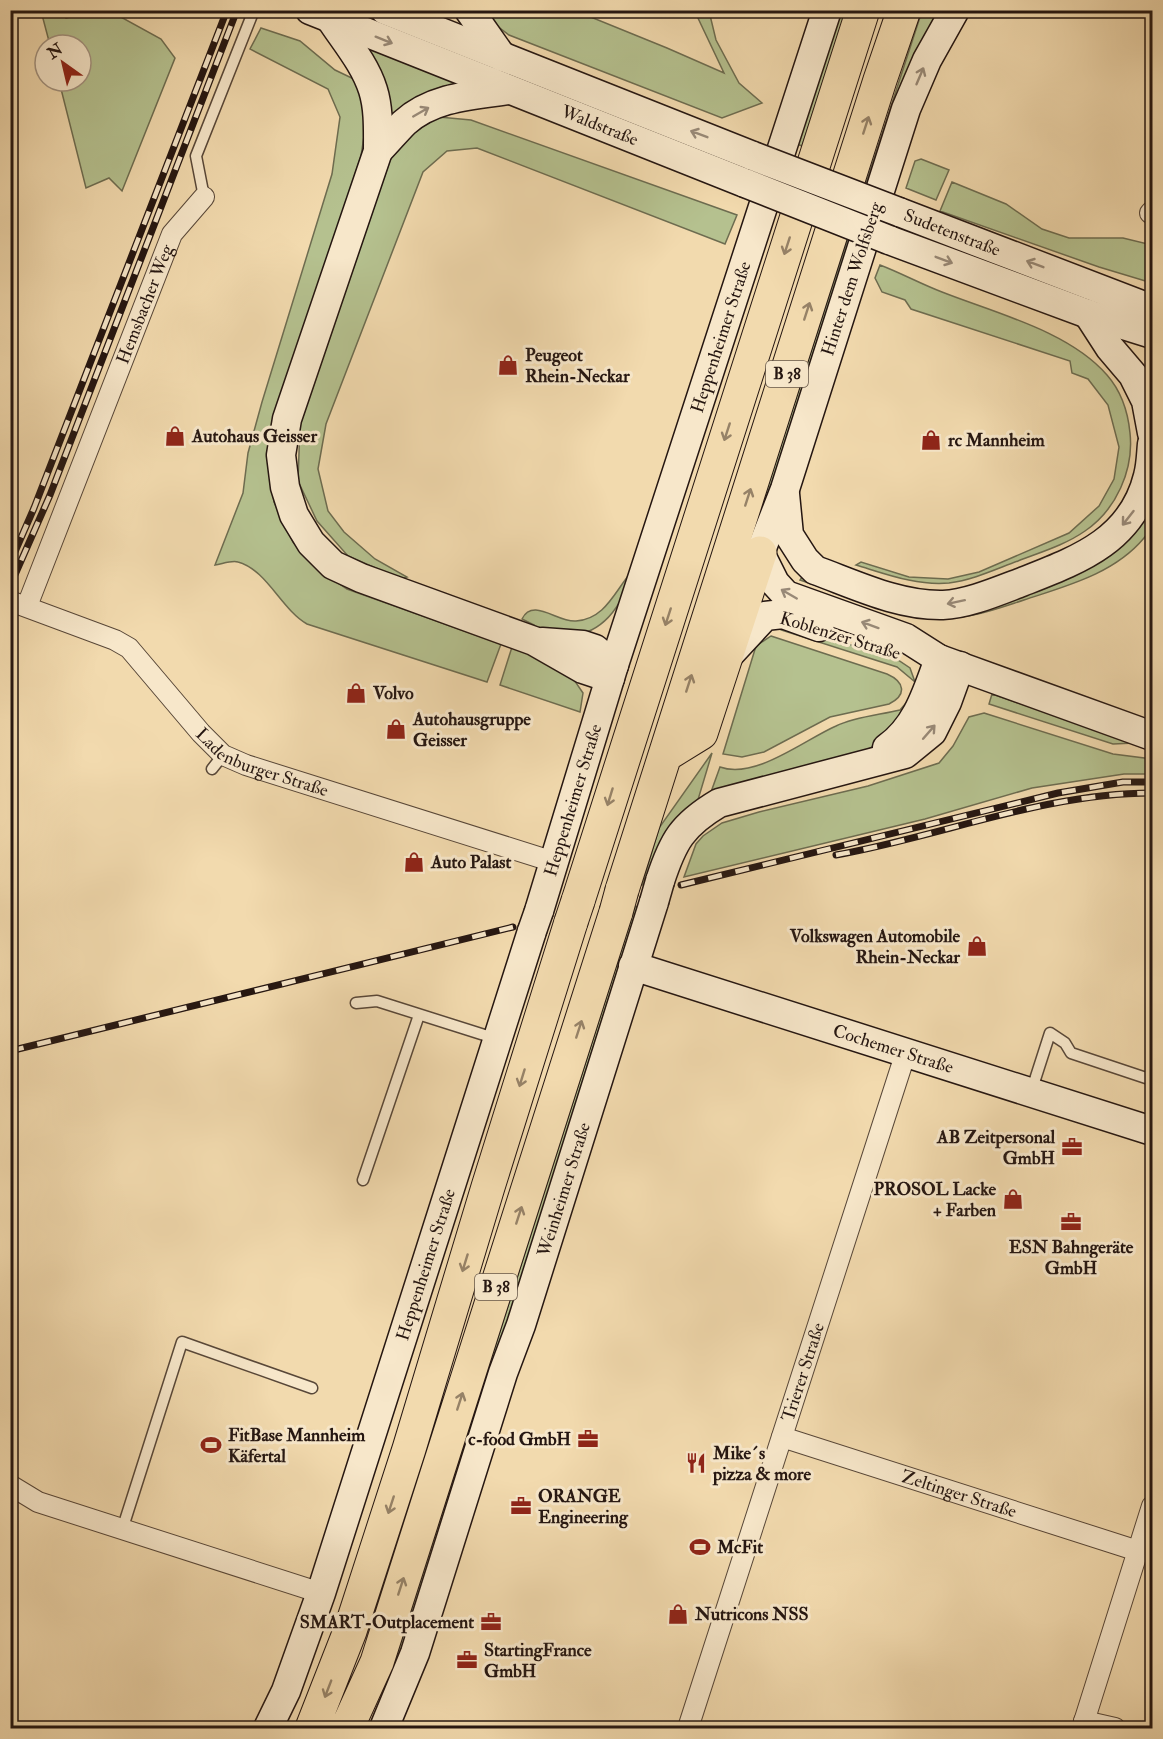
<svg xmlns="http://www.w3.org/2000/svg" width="1163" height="1739" font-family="'IM FELL Double Pica',serif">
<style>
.green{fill:#b5c18f;stroke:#6d6c50;stroke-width:1.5}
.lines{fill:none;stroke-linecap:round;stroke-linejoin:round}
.lane-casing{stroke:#584738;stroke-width:13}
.street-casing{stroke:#584738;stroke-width:22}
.secondary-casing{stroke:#251611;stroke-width:31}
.highway-casing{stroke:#251611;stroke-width:35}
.lane{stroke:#f7e7ca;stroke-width:10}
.street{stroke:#f7e7ca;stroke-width:20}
.secondary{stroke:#f7e7ca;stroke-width:28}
.highway{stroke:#f2daae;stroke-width:33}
.rail-casing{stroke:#251611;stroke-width:7}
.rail{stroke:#f7e7ca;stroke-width:4.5;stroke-dasharray:14;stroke-linecap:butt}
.secondary-bridge-casing{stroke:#251611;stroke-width:31;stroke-linecap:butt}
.highway-bridge-casing{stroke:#251611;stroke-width:35;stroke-linecap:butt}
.secondary-bridge{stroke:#f7e7ca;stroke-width:28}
.highway-bridge{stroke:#f2daae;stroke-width:33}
.oneway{stroke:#988977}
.oneway2{stroke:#968267}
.labels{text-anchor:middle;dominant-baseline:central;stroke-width:6;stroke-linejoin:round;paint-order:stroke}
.shield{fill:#f7e7ca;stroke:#645548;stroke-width:1.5}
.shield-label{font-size:16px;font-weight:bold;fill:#251611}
.street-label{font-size:18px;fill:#251611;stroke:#f7e7ca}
.poi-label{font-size:18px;font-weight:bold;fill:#251611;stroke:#f7e7ca;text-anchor:start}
</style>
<rect width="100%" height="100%" fill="#f2daae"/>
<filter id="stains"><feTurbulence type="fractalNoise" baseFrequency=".00333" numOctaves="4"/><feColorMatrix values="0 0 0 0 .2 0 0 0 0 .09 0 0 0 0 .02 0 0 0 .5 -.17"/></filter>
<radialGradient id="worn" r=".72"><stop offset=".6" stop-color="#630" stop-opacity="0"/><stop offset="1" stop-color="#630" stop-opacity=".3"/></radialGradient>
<path class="green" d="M41 11H64L66 18 90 12 110 11 161 39 175 58 122 191 109 178 86 188 59 81H81V45H50Z
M480 11H576L667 48 724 73 697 16 696 11H709L716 40 739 83 762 103 722 118 509 35 483 15Z
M837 11H847L802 146 794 143Z
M922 11H942L743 585 736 582Z
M261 28 300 41 335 70 356 80 367 116 361 156 283 394 268 460 274 502 293 542 316 568 347 589 501 644 487 682 307 624C281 609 267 570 238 562 232 560 222 564 215 565L243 493 248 453 262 402 332 174 340 117 328 89 250 49Z
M357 41 469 85 384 132Z
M439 117 471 120 737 215 725 244 477 148 447 151 423 172 326 424 318 469 328 511 344 532 375 559 407 577 401 579 348 556 317 521 298 481 300 425 391 157 416 130Z
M921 159 949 170 936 200 906 188 915 161Z
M952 182 1006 204 1042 229 1069 238H1123L1152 245V283L1099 267 940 211Z
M880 265C901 273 921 284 942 292 995 313 1069 331 1107 375 1121 391 1128 412 1130 433 1134 470 1116 510 1085 531 1065 545 1041 552 1018 561 996 569 973 580 949 583 917 586 886 574 856 565L861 562 909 577 948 579 979 572 1069 533 1099 506 1114 479 1119 447 1108 405 1088 379 1072 373 1070 361 911 309 905 300 882 292 875 278Z
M1152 491C1152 507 1155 525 1144 538 1114 574 1066 586 1024 600 996 609 970 619 940 618 892 617 845 595 800 580L806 571 831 584 1008 598Z
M633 570C624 601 606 632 571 636 560 637 545 631 534 628V625L522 619C533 597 558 623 576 621 606 619 615 590 633 570Z
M778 623 895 658 910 668 915 682 897 667 781 630Z
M771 636 887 674C905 682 907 695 889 704L830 717 764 752 742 757 723 754 756 646Z
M512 647C549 657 562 660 583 693L580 712 500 685Z
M992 694 1135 743 1113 744 989 704Z
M906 703 885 740 861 753 711 792 720 767C755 780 804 740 836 726 855 717 879 715 900 710Z
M984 713 1113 754 1152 759V774H1124L1032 788 925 819 684 877 696 844 703 836 722 823 759 812 868 786 939 763 953 746 969 717Z
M712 753 697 803 649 883 642 885 659 828Z
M643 905 376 1728H370L391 1674 635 907Z"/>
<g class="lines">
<g class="lane-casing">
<path id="lane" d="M204 197 196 156 254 10
M212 769 223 755
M356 1003 377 1001 497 1039
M1031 1092 1050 1033 1065 1043 1071 1053 1152 1080
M363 1180 419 1015
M122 1530 182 1342 312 1388"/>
</g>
<g class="street-casing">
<g id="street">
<path d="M1150 213 1152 211"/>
<path id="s1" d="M10 601 115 640 129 648 201 733 223 755 246 765 554 862"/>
<path id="s2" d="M27 606 172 234 204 197"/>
<path id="s3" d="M782 1437 1138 1551"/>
<path d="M10 1485 38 1502 321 1593"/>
<path d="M1084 1721 1115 1728"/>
<path id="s4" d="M688 1728 906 1052"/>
<path d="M1082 1728 1152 1506"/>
</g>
</g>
<g class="secondary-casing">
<g id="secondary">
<path id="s5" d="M310 10 745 183"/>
<path d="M385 10 753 156"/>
<path d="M469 10 502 57"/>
<path d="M955 10 927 60 906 109 785 489 760 553 775 583 786 595 906 638 939 659 1152 736"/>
<path d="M330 18C345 41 365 64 373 90 379 109 378 131 378 151L287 419 281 455 285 487 294 515 311 543 333 565 361 578 534 641 583 669 610 678"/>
<path d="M378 151C387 142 395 132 404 123 432 97 473 95 509 90"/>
<path id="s6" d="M899 212 1152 309"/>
<path d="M889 240 1088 314 1152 334"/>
<path d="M1088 314 1110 348 1133 375 1146 401 1152 433"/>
<path d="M785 494 789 535 805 560 815 570C856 585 899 606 943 605 968 604 998 591 1022 582 1078 560 1132 541 1148 476 1151 465 1151 454 1152 444"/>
<path d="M542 642 583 645 595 649 614 665"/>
<path d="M727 657 765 616 783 614 819 627"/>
<path d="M887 748C917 727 927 692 939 659"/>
<path d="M660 881C673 841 682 825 719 803L905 754 932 732 947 702 960 666"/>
<path id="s7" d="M539 911 614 665 827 10"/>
<path id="s8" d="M633 966 1152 1131"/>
<path id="s9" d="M268 1728 286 1691 321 1593 532 931"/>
<path id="s10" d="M384 1728 415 1653 503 1373 521 1325 654 902"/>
</g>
</g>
<g class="highway-casing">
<path id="highway" d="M667 754 701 733 760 553
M622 890 880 80 904 10
M578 901 863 10
M312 1728 350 1631 409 1449 488 1187 571 922
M347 1728 377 1662 616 912"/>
</g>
<use href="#lane" class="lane"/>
<use href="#street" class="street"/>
<use href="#secondary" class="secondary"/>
<use href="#highway" class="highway"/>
<g class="rail-casing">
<path id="rail" d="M10 563 34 508 227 10
M10 586 50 495 237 10
M836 855C942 836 1044 793 1152 793
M681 885 1058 793 1123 782H1152
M10 1051 513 927"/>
</g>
<use href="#rail" class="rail"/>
<g class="secondary-bridge-casing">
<path id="secondary-bridge" d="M753 156 899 212
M745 183 889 240
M654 902 660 881
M532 931 539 911"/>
</g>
<g class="highway-bridge-casing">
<path id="highway-bridge" d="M616 912 622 890
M571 922 578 901"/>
</g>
<use href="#secondary-bridge" class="secondary-bridge"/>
<use href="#highway-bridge" class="highway-bridge"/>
</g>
<defs><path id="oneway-shaft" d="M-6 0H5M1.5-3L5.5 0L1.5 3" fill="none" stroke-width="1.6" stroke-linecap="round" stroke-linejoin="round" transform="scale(1.5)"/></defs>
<g class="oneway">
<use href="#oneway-shaft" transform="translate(384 40) rotate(22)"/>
<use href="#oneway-shaft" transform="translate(920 76) rotate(-67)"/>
<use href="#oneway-shaft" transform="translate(421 112) rotate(-30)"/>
<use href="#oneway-shaft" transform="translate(699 134) rotate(-159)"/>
<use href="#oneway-shaft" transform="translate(944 260) rotate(21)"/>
<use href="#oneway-shaft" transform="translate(1035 264) rotate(-159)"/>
<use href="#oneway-shaft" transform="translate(1128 518) rotate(128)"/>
<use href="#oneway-shaft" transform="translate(789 594) rotate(-150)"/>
<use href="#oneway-shaft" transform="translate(956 602) rotate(168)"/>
<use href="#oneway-shaft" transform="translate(870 625) rotate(-160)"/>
<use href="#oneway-shaft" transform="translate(929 732) rotate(-49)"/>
</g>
<g class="oneway2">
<use href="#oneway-shaft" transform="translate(866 125) rotate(-72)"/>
<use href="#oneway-shaft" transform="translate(787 246) rotate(108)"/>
<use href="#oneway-shaft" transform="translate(807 311) rotate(-72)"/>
<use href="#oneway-shaft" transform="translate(727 432) rotate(108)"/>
<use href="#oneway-shaft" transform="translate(748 497) rotate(-72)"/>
<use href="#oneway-shaft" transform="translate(668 617) rotate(108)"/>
<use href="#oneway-shaft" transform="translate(689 683) rotate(-72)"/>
<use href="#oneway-shaft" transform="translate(610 797) rotate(107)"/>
<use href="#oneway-shaft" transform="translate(579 1029) rotate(-72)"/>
<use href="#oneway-shaft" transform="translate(522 1078) rotate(107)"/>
<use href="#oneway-shaft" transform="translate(519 1215) rotate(-72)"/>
<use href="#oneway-shaft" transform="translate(465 1263) rotate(107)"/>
<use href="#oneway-shaft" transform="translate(460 1401) rotate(-72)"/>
<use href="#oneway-shaft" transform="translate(391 1505) rotate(108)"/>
<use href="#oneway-shaft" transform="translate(401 1586) rotate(-72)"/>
<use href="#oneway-shaft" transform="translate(328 1689) rotate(111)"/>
</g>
<defs>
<g id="shop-bare" transform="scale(1.62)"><path d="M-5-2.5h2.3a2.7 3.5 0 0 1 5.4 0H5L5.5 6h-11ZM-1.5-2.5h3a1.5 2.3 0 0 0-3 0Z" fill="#8f2418" stroke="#f7e7ca" stroke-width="2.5" paint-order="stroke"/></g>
<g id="office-bare" transform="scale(1.62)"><path d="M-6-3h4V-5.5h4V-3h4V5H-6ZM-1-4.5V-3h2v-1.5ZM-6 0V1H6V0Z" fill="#8f2418" stroke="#f7e7ca" stroke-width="2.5" paint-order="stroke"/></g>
<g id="stadium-bare" transform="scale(1.62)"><path d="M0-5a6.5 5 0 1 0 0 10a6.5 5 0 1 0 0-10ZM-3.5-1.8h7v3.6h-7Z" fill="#8f2418" stroke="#f7e7ca" stroke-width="2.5" paint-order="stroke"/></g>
<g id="restaurant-bare" transform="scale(1.62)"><path d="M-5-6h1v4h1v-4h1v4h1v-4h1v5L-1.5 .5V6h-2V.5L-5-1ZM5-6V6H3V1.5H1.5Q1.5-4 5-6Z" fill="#8f2418" stroke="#f7e7ca" stroke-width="2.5" paint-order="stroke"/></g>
</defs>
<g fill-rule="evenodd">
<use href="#shop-bare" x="508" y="365"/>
<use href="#shop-bare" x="175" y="436"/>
<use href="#shop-bare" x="931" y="440"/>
<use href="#shop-bare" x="356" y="693"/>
<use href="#shop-bare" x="396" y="729"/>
<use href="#shop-bare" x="414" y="862"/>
<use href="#shop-bare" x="977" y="946"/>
<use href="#office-bare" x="1072" y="1147"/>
<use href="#shop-bare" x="1013" y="1199"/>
<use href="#office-bare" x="1071" y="1222"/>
<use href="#office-bare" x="588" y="1439"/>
<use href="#stadium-bare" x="211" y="1445"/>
<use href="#restaurant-bare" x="696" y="1463"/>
<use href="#office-bare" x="521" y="1506"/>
<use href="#stadium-bare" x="700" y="1547"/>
<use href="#shop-bare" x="678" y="1614"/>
<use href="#office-bare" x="491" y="1622"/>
<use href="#office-bare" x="467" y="1660"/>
</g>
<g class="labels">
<g class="shield">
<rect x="766" y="361" width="42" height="26" rx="4.5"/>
<rect x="475" y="1274" width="42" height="26" rx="4.5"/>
</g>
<g class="shield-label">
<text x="787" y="374">B 38</text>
<text x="496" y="1287">B 38</text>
</g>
<g class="street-label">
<text stroke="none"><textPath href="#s5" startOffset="312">Waldstraße</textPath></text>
<text stroke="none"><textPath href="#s6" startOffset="57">Sudetenstraße</textPath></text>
<text transform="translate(852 279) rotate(-72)">Hinter dem Wolfsberg</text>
<text stroke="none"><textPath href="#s2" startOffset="324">Hemsbacher Weg</textPath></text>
<text stroke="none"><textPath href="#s7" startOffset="602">Heppenheimer Straße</textPath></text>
<text transform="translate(840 636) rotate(17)">Koblenzer Straße</text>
<text stroke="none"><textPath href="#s1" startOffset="309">Ladenburger Straße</textPath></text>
<text stroke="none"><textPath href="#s7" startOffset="116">Heppenheimer Straße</textPath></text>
<text stroke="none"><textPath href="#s8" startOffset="273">Cochemer Straße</textPath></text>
<text stroke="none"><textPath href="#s10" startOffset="568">Weinheimer Straße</textPath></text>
<text stroke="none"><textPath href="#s9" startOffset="490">Heppenheimer Straße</textPath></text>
<text stroke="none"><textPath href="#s4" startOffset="374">Trierer Straße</textPath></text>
<text stroke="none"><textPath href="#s3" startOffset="186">Zeltinger Straße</textPath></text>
</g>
<g class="poi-label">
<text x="525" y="355">Peugeot<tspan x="525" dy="21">Rhein-Neckar</tspan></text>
<text x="192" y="436">Autohaus Geisser</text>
<text x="948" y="440">rc Mannheim</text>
<text x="373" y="693">Volvo</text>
<text x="413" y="719">Autohausgruppe<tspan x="413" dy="21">Geisser</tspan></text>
<text x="431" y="862">Auto Palast</text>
<text x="960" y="936" text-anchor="end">Volkswagen Automobile<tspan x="960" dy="21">Rhein-Neckar</tspan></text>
<text x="1055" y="1137" text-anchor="end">AB Zeitpersonal<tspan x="1055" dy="21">GmbH</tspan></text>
<text x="996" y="1189" text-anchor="end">PROSOL Lacke<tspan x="996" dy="21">+ Farben</tspan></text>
<text x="1071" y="1247" text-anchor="middle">ESN Bahngeräte<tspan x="1071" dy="21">GmbH</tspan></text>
<text x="228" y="1435">FitBase Mannheim<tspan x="228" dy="21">Käfertal</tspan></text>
<text x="571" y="1439" text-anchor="end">c-food GmbH</text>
<text x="713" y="1453">Mike´s<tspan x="713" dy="21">pizza &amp; more</tspan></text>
<text x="538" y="1496">ORANGE<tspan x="538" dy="21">Engineering</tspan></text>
<text x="717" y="1547">McFit</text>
<text x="695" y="1614">Nutricons NSS</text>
<text x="474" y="1622" text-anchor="end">SMART-Outplacement</text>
<text x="484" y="1650">StartingFrance<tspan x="484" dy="21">GmbH</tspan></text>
</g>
</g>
<rect width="1163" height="1739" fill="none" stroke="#f2daae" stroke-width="36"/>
<rect x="12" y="12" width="1139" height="1715" fill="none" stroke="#251611" stroke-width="3"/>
<rect x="18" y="18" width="1127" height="1703" fill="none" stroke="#251611" stroke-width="1.5"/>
<g transform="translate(63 63) rotate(326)"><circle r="28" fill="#f7e7ca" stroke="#a39380" stroke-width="1.5"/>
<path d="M0-4.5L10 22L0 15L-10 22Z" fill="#8f2418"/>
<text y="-9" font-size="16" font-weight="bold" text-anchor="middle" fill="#251611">N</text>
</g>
<rect width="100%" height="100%" filter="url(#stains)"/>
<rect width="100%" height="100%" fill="url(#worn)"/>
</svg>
